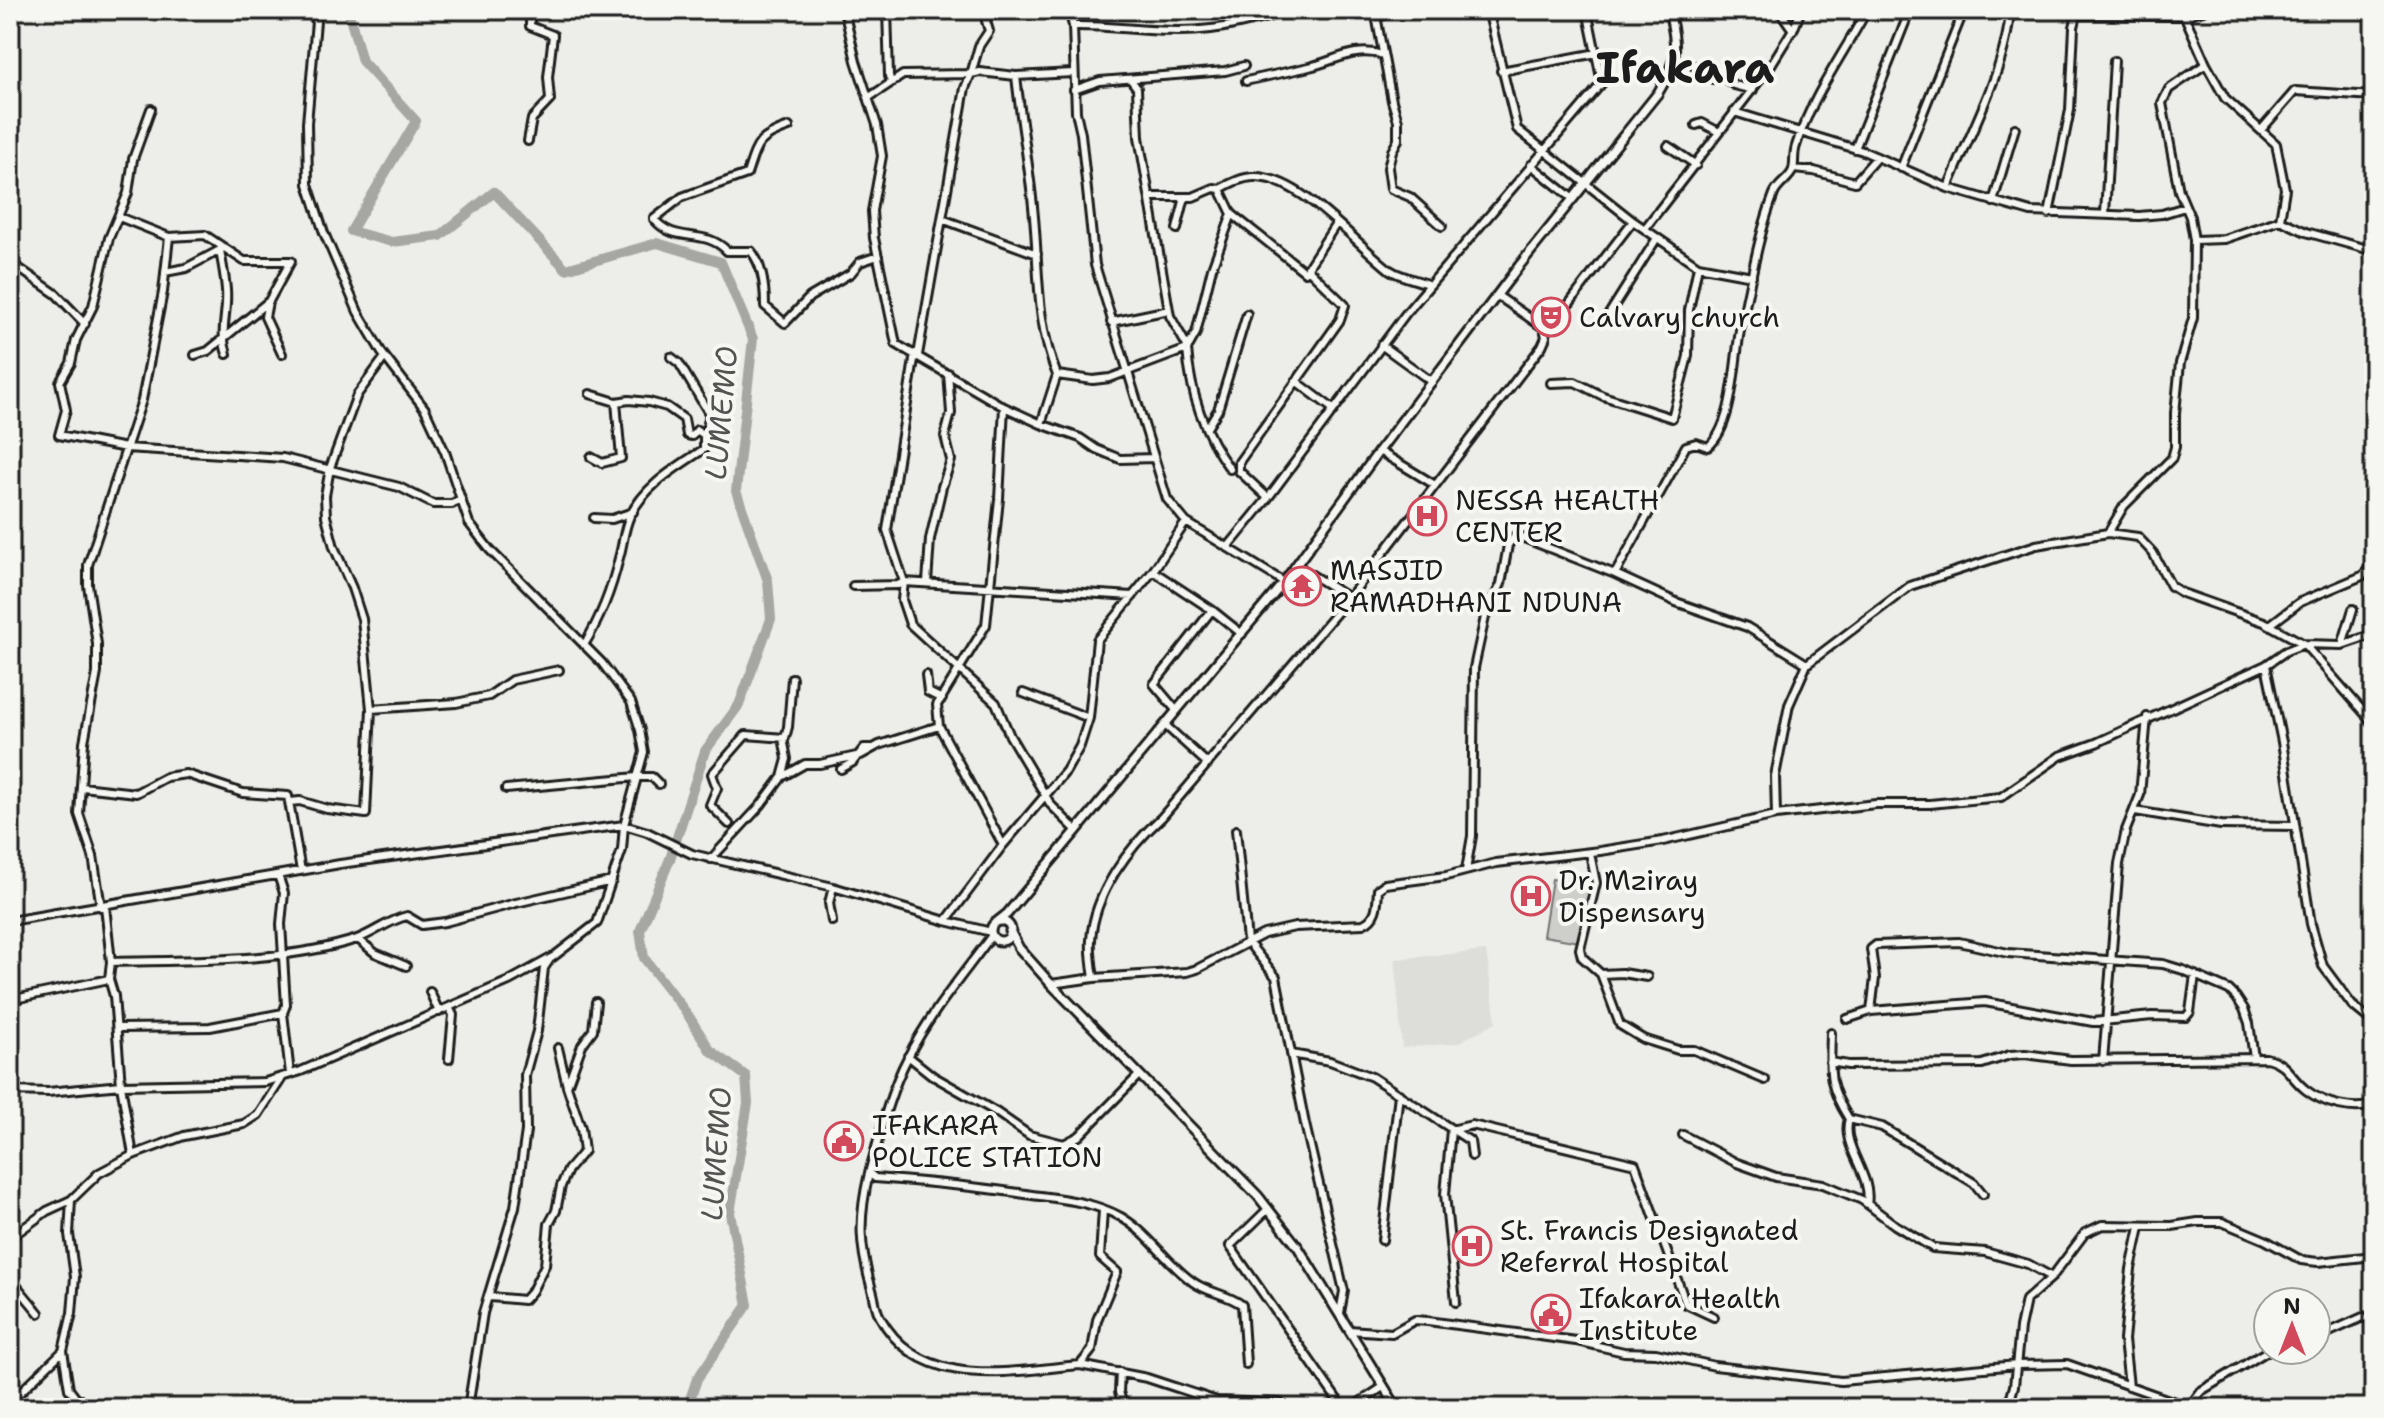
<svg xmlns="http://www.w3.org/2000/svg" width="2384" height="1418" font-family="'Shantell Sans',sans-serif">
<style>
.built{fill:#ddddda}
.park{fill:#cececb;stroke:#757574;stroke-width:2}
.lines{fill:none;stroke-linecap:round;stroke-linejoin:round}
.river{stroke:#a6a6a3;stroke-width:10}
.minor-casing{stroke:#1c1c1c;stroke-width:12}
.major-casing{stroke:#1c1c1c;stroke-width:13}
.minor{stroke:#f6f6f2;stroke-width:6}
.major{stroke:#f6f6f2;stroke-width:7}
.labels{text-anchor:middle;dominant-baseline:central;stroke-width:8;stroke-linejoin:round;paint-order:stroke}
.poi-label{font-size:28px;fill:#1c1c1c;stroke:#f6f6f2;text-anchor:start}
.water-label{font-size:30px;font-style:italic;fill:#535352;stroke:#f6f6f2}
.town-label{font-size:44px;font-weight:bold;fill:#1c1c1c;stroke:#f6f6f2}
</style>
<rect width="100%" height="100%" fill="#edede9"/>
<filter id="ink" filterUnits="userSpaceOnUse"><feTurbulence type="fractalNoise" baseFrequency=".0125" numOctaves="2"/><feDisplacementMap in="SourceGraphic" scale="16" xChannelSelector="R" yChannelSelector="G"/><feConvolveMatrix kernelMatrix="1 2 1 2 8 2 1 2 1" color-interpolation-filters="sRGB"/></filter>
<g filter="url(#ink)">
<path class="built" d="M1486 951 1496 1022 1458 1043 1402 1048 1395 959Z"/>
<path class="park" d="M1552 879 1590 885 1580 942 1543 936Z"/>
<g class="lines">
<path class="river" d="M348 10 362 61 416 121 351 231 392 242 440 236 494 192 566 269 657 243 721 262 753 339 736 491 768 581 771 619 739 705 705 751 670 859 640 931 644 958 688 1015 710 1050 746 1076 748 1103 730 1213 748 1305 697 1379 687 1408"/>
<g class="minor-casing">
<path id="minor" d="M844 10 856 61 877 125 882 156 872 211 874 238 896 344 1004 407 1041 424 1080 438 1096 449 1120 459 1154 458
M887 10 889 76 891 82
M1069 10 1073 26
M1375 10 1392 101 1398 121V140L1392 151 1388 168 1391 189 1410 197 1442 226
M1488 10 1517 129 1633 221 1698 266 1752 276
M1779 10 1793 30
M2361 10 2374 16
M1378 17 1397 10
M2206 64 2225 98 2276 144 2285 189 2280 220
M1694 66 1713 79 1723 77 1734 85 1753 90
M1501 71 1597 53
M1016 76C1021 123 1030 170 1034 217 1039 270 1036 324 1057 375L1041 424
M1131 80 1137 88 1139 137 1170 316 1187 346
M1246 81C1267 76 1288 72 1309 67 1335 61 1355 46 1383 55
M1074 90 1100 81 1225 71 1244 66
M868 98 903 75 971 74 979 46 989 31 986 21 992 10
M151 109 133 159 128 193 109 238 93 306 76 340 71 363 60 382 66 410 59 435 126 448 283 458 399 487 433 504H452L461 499
M1734 112 1863 151 1948 188 2031 212 2139 216 2162 214 2185 207
M1696 125 1702 123 1719 132
M789 127C757 138 757 144 747 174L682 197 654 219C675 245 704 227 727 251H751C762 264 765 288 765 306L785 323 810 297 851 273 860 262 878 256
M2262 129 2295 91 2374 96
M528 141 532 119 550 100 548 77 553 35 530 26V10
M1668 146 1696 165
M1855 149 1910 10
M1531 165 1572 198
M1901 168 1964 10
M1793 169 1814 171 1855 182 1877 157
M1948 188C1969 134 2007 68 2010 10
M1150 197H1193L1214 188 1220 189
M1993 202 2015 128
M1232 214 1305 272 1336 224
M2049 214 2070 110 2074 27 2077 15 2184 16 2203 10
M2105 214 2114 61
M119 217 169 237 205 235 244 261H291L269 301 208 351 195 355
M942 219 1037 254
M1646 227 1769 68 1795 26 1801 10
M1177 229 1185 197
M2194 240 2224 239 2280 220 2306 232 2374 251
M223 248 220 250C222 263 225 276 226 290 228 313 219 332 227 354
M10 262 56 294 85 324
M165 272 186 268 220 250
M268 302 265 317 282 354
M1569 304 1633 221
M1609 314 1657 238
M1111 322 1169 310
M1381 345 1432 382
M1187 349C1190 392 1204 435 1230 469
M915 353 887 530 904 582 1133 596
M918 355 965 88 971 74 980 72 1016 76 1073 73
M1057 375 1093 380 1110 378 1187 349 1196 333 1212 268 1232 214 1220 189C1231 183 1242 177 1255 177 1301 177 1355 243 1390 270 1400 277 1418 280 1430 285
M1296 381 1333 409
M1551 383 1575 382 1603 396 1672 418 1688 356 1689 310 1698 266
M590 394 616 402 629 400 649 402 667 407 684 419 687 435 692 436 697 430 704 435
M1207 428 1218 410 1247 314
M1379 451 1435 485
M591 457 602 463 621 458 616 402
M1268 498 1239 471V462L1340 320 1345 305 1309 270 1305 272
M594 518 612 519 633 512
M1186 522 1167 499 1095 265 1081 134 1076 112 1073 26C1119 25 1164 35 1211 29 1239 26 1268 16 1296 10
M2108 533 2124 506 2172 458 2175 447V413L2180 363 2193 318 2194 240 2190 217 2179 191 2162 103 2169 89 2206 64 2182 10
M1228 547 1268 498 1407 312 1602 83 1587 10
M1296 565 1349 598
M1615 574 1686 446 1696 443 1708 447C1735 425 1734 357 1741 325 1751 281 1758 236 1774 194 1778 184 1789 180 1793 170 1795 163 1793 154 1796 146 1810 100 1844 53 1867 10
M927 583 930 539 942 487 951 460 945 436 951 413 948 373
M853 586 898 585 904 582 902 600 910 624 996 703 1010 736 1051 805 1076 830
M2270 625 2300 602 2362 576 2374 564
M1242 634 1212 610 1153 571 1186 522 1284 582
M584 645C600 619 612 588 619 558 623 545 624 528 630 516 645 485 677 467 704 449V438L710 415 679 363 671 357
M2342 645 2353 609
M2266 665 2282 742 2311 924 2323 966 2352 1005 2374 1023
M926 675 928 692 942 699
M1023 693 1089 718
M371 709 456 703 489 696 512 680 559 670
M1176 710 1154 684 1212 610
M1165 725 1208 764
M841 769 853 762 864 748H872
M637 777H652L659 784
M782 777 787 759 783 738
M82 787 136 793 166 777 186 774 243 793 288 796 301 871
M506 789 637 777
M290 802 300 801 327 809 366 814 371 709 362 619 352 588 334 547 326 516 325 496 330 468 357 395 385 357
M2135 811 2221 825 2295 826
M1776 815 1775 776 1789 705 1807 664 1910 586 2036 545 2108 533 2138 537 2153 553 2171 586 2182 593 2264 622 2304 644 2374 724
M729 824 710 805 717 788 712 774 746 735 785 738 788 727 792 678
M1236 830 1247 941 1276 977 1305 1124 1344 1291 1340 1313
M1003 845 939 726 937 705 986 625 999 499 1004 407
M1590 853 1596 883 1580 949 1582 957 1601 974 1620 1025 1643 1039 1678 1050H1694L1765 1080
M711 859 761 805 782 777 805 764H820L861 755 879 745 939 726
M1466 870 1472 836 1474 668 1485 617 1501 584 1508 545 1516 535 1615 574 1676 602 1747 627 1807 664
M278 875 284 893 281 924 286 1005 283 1013 290 1074
M10 921 340 864 624 825 647 832 692 854 833 887 946 921 991 932
M832 921 829 903 833 887
M946 921 1003 845 1066 771 1080 746 1089 718 1097 640 1153 571
M992 935C963 975 930 1013 908 1057 889 1093 880 1134 869 1173L875 1178C928 1182 980 1187 1032 1195 1062 1199 1094 1202 1121 1217 1150 1234 1166 1263 1193 1282 1208 1293 1228 1294 1242 1305L1246 1364
M358 939 375 953 406 966
M111 962C188 960 283 963 357 939 374 933 389 920 407 916L422 925 445 922 516 903 612 881
M1601 974 1622 973 1647 977
M1094 978C1092 965 1090 952 1091 940 1094 893 1129 847 1162 817L1349 598 1542 346 1546 337 1544 328 1498 296
M1051 984 1094 978 1187 972 1197 969 1264 934 1295 927 1363 924C1378 918 1377 903 1378 889L1385 884 1446 876 1496 863 1600 851 1663 841 1776 815 1876 804H1930L2001 797 2060 756 2096 743 2266 665 2286 651 2304 644 2342 645 2374 634
M430 992 439 1012
M10 1000 109 979
M449 1007 453 1015 449 1059
M1871 1011 1875 978 1871 949 1876 945 1959 942 2008 953 2163 964 2183 970 2229 990 2236 997 2244 1009 2249 1023 2254 1058
M1847 1019 1871 1011 1985 1002 2093 1022 2152 1016 2186 1017 2190 1012 2195 975
M117 1028 210 1027 283 1013
M1831 1033C1830 1072 1827 1084 1849 1119 1840 1146 1873 1175 1867 1204
M558 1048 567 1086
M1291 1054 1330 1061 1372 1077 1470 1141 1472 1156
M908 1056 933 1076 996 1112 1029 1135 1064 1144 1079 1136 1138 1076
M2103 1061 2119 864 2126 830 2140 795 2147 717
M1830 1062 1848 1065 1982 1064 2010 1055 2025 1054 2071 1060 2266 1058C2288 1063 2290 1078 2306 1090 2324 1104 2352 1111 2374 1105
M10 1091 48 1092 121 1085 265 1082 301 1071 509 981 553 957 597 923 622 850 624 825 644 752 640 730 631 702 602 663 490 550 469 523 445 452 425 409 382 353 358 312 324 233 308 184 307 123 317 10
M1849 1119 1882 1127 1974 1183 1983 1194
M1683 1135 1737 1163 1776 1177 1823 1184 1862 1200 1895 1225 1933 1248 1985 1252 2028 1264 2052 1277
M133 1155 121 1085 114 996 109 979 111 962 105 906 101 907 93 856 79 814 84 742 97 673V644L88 585V565L142 400 163 292 169 237
M869 1173C858 1220 859 1247 873 1293 875 1301 876 1310 880 1317 921 1392 1010 1371 1080 1365L1092 1350 1097 1320 1117 1272 1100 1257 1103 1210
M71 1200 69 1234 75 1277 72 1313 63 1351 69 1389 75 1397 87 1404 104 1408
M1268 1209 1230 1246 1343 1408
M10 1238 47 1211 71 1200 99 1173 133 1155 184 1136 244 1124 258 1115 282 1078
M1382 1240 1399 1094
M10 1278 39 1313
M490 1297 524 1300 532 1291 545 1265 549 1224 556 1211 561 1186 568 1170 584 1151 581 1128 567 1086 582 1045 593 1030 596 1002
M1456 1302 1445 1194 1451 1130 1472 1125 1635 1164 1686 1304 1714 1317
M1349 1330 1392 1333 1415 1320 1428 1321 1576 1341 1624 1352 1656 1353 1715 1366 1841 1381 2017 1365 2067 1364 2189 1407 2201 1391 2269 1350
M2316 1338 2363 1317 2374 1321
M1080 1365 1147 1378 1217 1401 1280 1403 1283 1408
M1120 1372 1119 1392 1124 1408
M2129 1386 2124 1340 2131 1269 2140 1227
M10 1402 63 1351
M468 1408 483 1313 515 1207 526 1131 525 1075 537 1031 544 968 550 959
M1351 1408 1383 1387
M2008 1408 2014 1386 2020 1328 2026 1300 2052 1277 2085 1233 2102 1225 2172 1226 2198 1222H2222L2265 1240 2301 1260 2318 1262 2374 1256"/>
</g>
<g class="major-casing">
<path id="major" d="M998 921 1007 914 1284 582 1379 451 1519 266 1658 93C1679 58 1677 49 1669 10
M991 931a10 10 0 1 1 20 0a10 10 0 1 1-20 0Z
M1010 931 1019 948 1051 984 1258 1196 1298 1247 1397 1408"/>
</g>
<use href="#minor" class="minor"/>
<use href="#major" class="major"/>
</g>
</g>
<defs>
<g id="theatre-ring" transform="scale(2)"><circle r="9.5" fill="#f6f6f2" stroke="#d1495b" stroke-width="1.5"/><path d="M-5-5.5Q0-4 5-5.5V0Q5 5 0 6Q-5 5-5 0ZM-3.3-2.5H-1v1.5H-3.3ZM1-2.5H3.3v1.5H1ZM-2.8 1Q0 5.5 2.8 1Z" fill="#d1495b"/></g>
<g id="hospital-ring" transform="scale(2)"><circle r="9.5" fill="#f6f6f2" stroke="#d1495b" stroke-width="1.5"/><path d="M-5-5h3v3.5h4V-5h3V5h-3V1.5h-4V5h-3Z" fill="#d1495b"/></g>
<g id="temple-ring" transform="scale(2)"><circle r="9.5" fill="#f6f6f2" stroke="#d1495b" stroke-width="1.5"/><path d="M0-6L5-2H3V0L6.5 2.5H4V6H1.5V3h-3V6H-4V2.5H-6.5L-3 0V-2H-5Z" fill="#d1495b"/></g>
<g id="civic-ring" transform="scale(2)"><circle r="9.5" fill="#f6f6f2" stroke="#d1495b" stroke-width="1.5"/><path d="M-.6-6.5H3V-4.5H.6V-3L4-1V1h2V6H-6V1h2V-1L-.6-3ZM-1.2 2.5V6h2.4V2.5Z" fill="#d1495b"/></g>
</defs>
<g fill-rule="evenodd">
<use href="#theatre-ring" x="1551" y="317"/>
<use href="#hospital-ring" x="1427" y="516"/>
<use href="#temple-ring" x="1302" y="586"/>
<use href="#hospital-ring" x="1531" y="896"/>
<use href="#civic-ring" x="844" y="1141"/>
<use href="#hospital-ring" x="1472" y="1246"/>
<use href="#civic-ring" x="1551" y="1314"/>
</g>
<g class="labels">
<g class="poi-label">
<text x="1579" y="317">Calvary church</text>
<text x="1455" y="500">NESSA HEALTH<tspan x="1455" dy="32">CENTER</tspan></text>
<text x="1330" y="570">MASJID<tspan x="1330" dy="32">RAMADHANI NDUNA</tspan></text>
<text x="1559" y="880">Dr. Mziray<tspan x="1559" dy="32">Dispensary</tspan></text>
<text x="872" y="1125">IFAKARA<tspan x="872" dy="32">POLICE STATION</tspan></text>
<text x="1500" y="1230">St. Francis Designated<tspan x="1500" dy="32">Referral Hospital</tspan></text>
<text x="1579" y="1298">Ifakara Health<tspan x="1579" dy="32">Institute</tspan></text>
</g>
<g class="water-label">
<text transform="translate(721 413) rotate(-85)">LUMEMO</text>
<text transform="translate(716 1154) rotate(-86)">LUMEMO</text>
</g>
<g class="town-label">
<text x="1685" y="67">Ifakara</text>
</g>
</g>
<rect width="2384" height="1418" fill="none" stroke="#f6f6f2" stroke-width="40"/>
<rect x="20" y="20" width="2344" height="1378" fill="none" stroke="#1c1c1c" stroke-width="3" filter="url(#ink)"/>
<g transform="translate(2292 1326)"><circle r="38" fill="#f6f6f2" stroke="#9f9f9c" stroke-width="2"/>
<path d="M0-6L14 30L0 20L-14 30Z" fill="#d1495b"/>
<text y="-12" font-size="22" font-weight="bold" text-anchor="middle" fill="#1c1c1c">N</text>
</g>
</svg>
